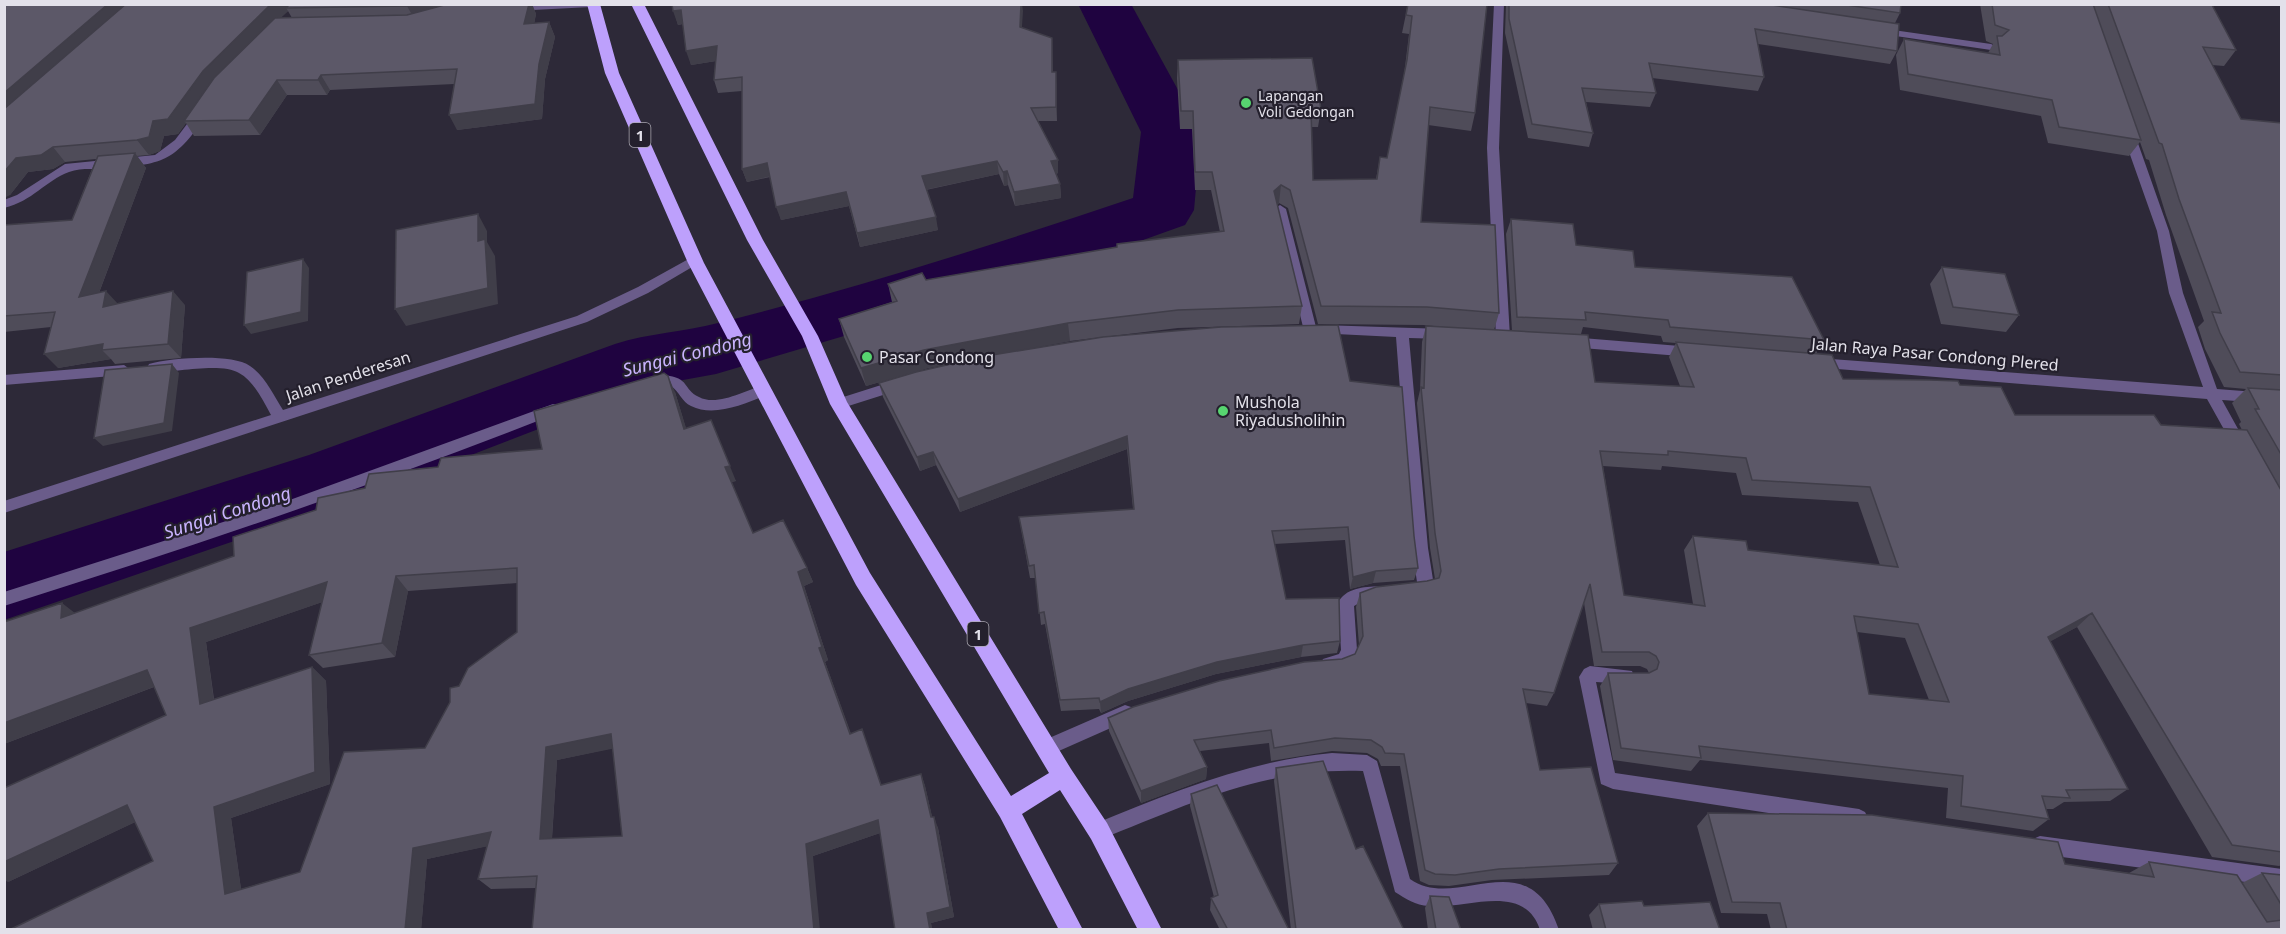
<svg xmlns="http://www.w3.org/2000/svg" width="2286" height="934" font-family="'Noto Sans',sans-serif">
<style>
.lines{fill:none;stroke-linecap:round;stroke-linejoin:round}
.river{fill:#1f0340;fill-rule:evenodd}
.minor{fill:#6a5c8a;fill-rule:evenodd}
.highway{fill:#bda0fc;fill-rule:evenodd}
.wall{fill:#4f4c59;fill-rule:evenodd}
.shaded-wall{fill:#403e49}
.building{fill:#5c5868;stroke:#403e49;stroke-width:1.5;fill-rule:evenodd}
.poi-dot{fill:#57d570;stroke:#24202d;stroke-width:2}
.labels{text-anchor:middle;dominant-baseline:central;stroke-width:4.5;stroke-linejoin:round;paint-order:stroke}
.far-poi-label{font-size:14px;fill:#e3e1ea;stroke:#24202d;text-anchor:start}
.shield{fill:#24202d;stroke:#aaa7b1;stroke-width:1.5}
.shield-label{font-size:15px;font-weight:bold;fill:#e3e1ea}
.street-label{font-size:16px;fill:#e3e1ea;stroke:#24202d}
.poi-label{font-size:16px;fill:#e3e1ea;stroke:#24202d;text-anchor:start}
.water-label{font-size:18px;font-style:italic;fill:#c9b3fe;stroke:#24202d}
</style>
<rect width="100%" height="100%" fill="#2d2938"/>
<g class="lines">
<path class="river" d="M1078 4H1131L1201 132 1194 210 1185 225 1023 283 716 374 650 386 357 499 4 620V552L309 455 615 344C649 333 684 332 718 323 858 288 996 244 1133 198L1141 132Z"/>
<path class="minor" d="M519 4H596L591 7 513 11 508 8Z
M1494 4H1504L1499 148 1510 337 1503 342 1496 337 1487 148Z
M1879 28 1991 44 1997 47 1991 50 1875 33 1874 31Z
M200 111 206 115C173 166 159 164 101 169 91 169 79 168 69 172 45 181 33 201 4 208V200L17 195 65 164 155 155 175 140 196 112Z
M2128 128 2134 132 2169 231 2183 293 2217 389 2282 394V404L2222 400 2248 447 2246 451H2236L2207 399 1813 367 1811 363 1818 358 2203 387 2169 293 2157 231 2122 132Z
M1280 205 1286 209 1316 327 1321 325 1444 329 1451 334 1444 339 1409 338 1428 548 1434 586 1432 591 1412 597 1406 595 1404 590 1406 585 1417 582 1412 548 1396 337 1316 333 1310 336 1305 335 1274 209Z
M694 256 699 257 701 260 699 263 648 293 587 322 4 513V501L271 415C263 401 254 381 239 373 222 362 174 372 154 373L149 372 147 368 149 364C171 358 231 353 250 366 265 376 274 396 283 410L577 316 638 287Z
M1570 337 1692 347 1699 352 1692 357 1570 347 1563 342Z
M124 365 131 370 124 375 4 385V375Z
M664 375C691 378 682 389 699 397 717 407 746 390 764 385L771 390 769 394C746 403 715 418 691 406 682 402 679 391 671 386L651 387 644 382 646 378Z
M900 379 907 384 905 388 839 409 834 408 832 404 834 400Z
M553 404 558 405 560 409 558 413C376 485 191 547 4 606V592L276 505Z
M1379 586 1385 588 1387 593 1385 598 1363 601 1354 606 1357 650 1351 665 1329 671 1323 669 1321 664 1323 659 1339 654 1341 650 1338 603C1345 588 1364 587 1379 586Z
M1590 666 1632 671 1634 676 1632 681 1626 684 1596 682 1615 773 1859 809 1865 812 1868 818 1865 824 1859 827 1613 789 1601 784 1579 677 1584 669Z
M1125 705 1131 707 1134 713 1131 719 1052 754 1046 756 1040 754 1037 748 1040 742Z
M1332 753 1367 755 1377 761 1410 879C1457 913 1528 838 1559 930H1540C1524 881 1466 910 1429 906 1415 905 1406 899 1395 892L1363 771C1266 767 1187 805 1099 840L1092 837 1090 831 1092 825C1171 793 1247 761 1332 753Z
M2040 836 2282 869V887L2040 854 2033 851 2031 845 2033 839Z"/>
<path class="highway" d="M587 4H600L619 73 704 263 870 573 1011 796 1049 773 830 404 802 336 747 240 631 4H644L763 240 818 336 847 402 1071 769 1107 823 1162 930H1138L1091 839 1060 790 1022 814 1083 930H1059L1000 817 856 585 688 263 605 73Z"/>
</g>
<path class="wall" d="M4 4H532L536 14 534 24 549 22 555 37 545 79 542 119 457 130 454 84 330 90 327 95H287L260 135 194 136 186 123 178 134 164 136 160 151 149 155 137 156 146 168 99 293 118 304 185 305 181 358 115 364 111 359 58 368 51 327 4 332V225L72 220 96 159 65 162 53 169 28 172 10 195ZM288 11 292 18H280Z
M672 4H1022V28L1052 38 1053 72 1057 86V121H1038L1058 160V173L1056 174 1060 184 1061 198 1015 206 1008 185 1004 186 999 174 926 190 938 230 860 247 849 206 781 220 770 177 747 182 742 169V91L718 93 714 80 716 61 691 65 683 24 678 25Z
M1408 4 1475 113 1471 131 1428 125 1421 222 1499 313 1494 330 1512 331 1506 234 1511 219 1576 245 1824 340 1816 354 1843 379 1960 385 2015 415 2242 430 2239 424 2241 422 2232 403 2246 389 2224 387 2205 349 2198 327 2204 321 2166 215 2149 160 2146 159 2140 142 2129 156 2048 143 2041 116 1900 90 1896 55 1904 39 1988 53 1993 44 1986 41 1980 4H2208L2236 50 2224 66 2212 65 2241 119 2282 123V865L2279 866 2212 857 2077 627 2050 641 2128 789 2110 801 2064 802 2053 809H2046L2049 819 2033 831 1946 818 1948 788 1700 760 1691 771 1613 760 1600 686 1608 673H1649L1647 669 1640 666H1594L1584 603 1554 693 1547 706 1526 703 1540 770 1618 863 1609 875 1492 880 1449 886 1429 885 1420 881 1400 766H1381L1378 759 1367 753 1332 751 1271 761 1269 743 1200 751 1207 767 1206 779 1141 803 1109 731 1108 718 1342 659 1355 654 1359 645 1356 607 1360 593 1427 581 1435 579 1430 548 1417 403 1420 390 1422 342 1426 326 1456 328 1423 325 1318 324 1288 208 1279 203 1277 205 1302 306 1299 324 1178 328 1070 341 1014 351 1350 381 1414 536 1418 568 1414 580 1373 583 1350 589 1345 540 1274 544 1286 599 1340 641 1337 653 1301 657 1216 674 1128 701 1101 713 1099 709 1061 711 1045 624 1041 625 1036 578H1030L1019 517 1133 509 1127 449 960 512 936 465 920 471 883 397 879 383 962 361 928 368 866 386 844 337 839 319 892 302 888 284 926 280 1117 247V244L1220 232 1211 190H1195L1192 129H1180L1177 78 1178 60 1321 109 1318 127H1312L1313 180 1376 179 1380 157 1387 158 1404 75 1409 34 1402 33ZM1583 327 1661 336 1663 342 1676 343 1669 357 1680 386 1595 382 1581 334ZM1603 466 1661 470 1662 466 1736 473 1742 495 1858 502 1880 565 1748 550 1693 536 1684 550 1693 604 1624 595ZM1857 632 1905 638 1929 700 1869 694Z
M1506 4H1901L1900 13 1895 23 1897 51 1890 64 1758 44 1764 77 1758 91 1652 78 1656 93 1650 107 1586 102 1593 133 1589 147 1528 138 1505 33Z
M1942 267 2019 315 2006 332 1941 324 1930 284Z
M675 392 686 429 736 481 731 482 753 533 807 568 813 582 804 586 828 660 825 662 851 734 862 729 881 785 921 774 925 786 932 817 938 828 954 917 931 923 932 930H895L880 833 813 856 536 888 491 889 478 879 487 846 427 859 421 930H9L153 861 135 822 8 882 166 715 154 687 4 744 75 613 234 556 316 510 365 488 438 467 542 449ZM517 583V632L459 686 425 748 300 872 241 889 231 818 330 784 326 681 312 667 214 699 206 642 322 602 309 655 323 668 395 657 408 591ZM613 748 622 836 552 839 557 760Z
M1276 768 1356 849 1404 930H1291L1274 781Z
M1191 794 1289 930H1220L1210 910 1211 898 1214 897 1190 806Z
M1708 813 2129 873 2149 862 2242 883 2262 873 2282 875V930H1771L1767 914 1721 913 1697 826Z
M1430 896 1461 930H1428L1425 908Z
M1599 904 1644 906 1720 930H1593L1589 915Z"/>
<path class="shaded-wall" d="M108 4H135L4 118V93Z
M271 4H294L286 8 288 11 212 85 184 121 186 123 178 134 164 136 160 151 149 155 137 140 153 121 203 71Z
M411 4H470L415 20 407 6Z
M529 4H532L536 14 531 39 524 24Z
M1021 4H1022L1023 11 1021 41 1020 27Z
M681 10 685 23 678 25 673 11Z
M549 22 555 37 545 79 542 119 457 130 449 115 539 64Z
M717 46 722 60 691 65 686 51Z
M1056 72 1057 86V121L1056 107Z
M321 75 330 90 327 95 318 80Z
M277 80 287 95 260 135 249 120Z
M53 147 65 162 53 169 28 172 10 195 4 198V172L16 158Z
M135 153 146 168 92 311 79 297Z
M1058 160V173L1052 175 1051 161Z
M997 161 999 174 924 190 922 176Z
M767 163 771 176 747 182 742 169Z
M1007 171 1008 185 1004 186 1003 172Z
M1060 184 1061 198 1015 206 1014 192Z
M1281 185 1279 203 1272 210 1274 191Z
M846 192 849 206 781 220 776 207Z
M478 214 487 231V242L495 256 498 304 406 326 395 309 478 241Z
M936 217 938 230 860 247 857 233Z
M303 259 309 268 308 321 251 334 244 325Z
M106 291 119 305 103 307Z
M173 291 185 305 181 358 168 344Z
M1068 323 1070 341 928 368 866 386 861 368 924 350Z
M103 344 102 350 111 359 58 368 44 354Z
M172 364 179 373 172 431 103 446 94 438Z
M668 376 675 392 691 444 684 429Z
M711 420 736 481 731 482 725 467Z
M1127 436V449L960 512 958 499Z
M933 452 936 465 920 471 917 457Z
M807 568 813 582 804 586 828 660 825 662 856 747 819 648 798 572Z
M1376 571 1373 583 1350 589 1353 577Z
M396 576 408 591 395 657 382 643Z
M327 582 340 596 206 642 216 717 200 704 190 628Z
M62 603 80 617 61 618Z
M2092 613 2077 627 2033 651 2048 637Z
M1303 645 1301 657 1216 674 1128 701 1101 713 1100 702 1128 689 1217 662Z
M312 667 326 681 330 784 231 818 243 904 225 894 214 807Z
M147 670 164 683 4 744V723Z
M611 734 621 747 557 760 551 851 540 839 546 747Z
M1207 767 1206 779 1141 803V791Z
M921 774 925 786 935 829 931 817Z
M127 805 146 817 8 882 4 880V862Z
M934 817 938 828 954 917 931 923 932 930H930L927 913Z
M878 820 883 832 813 856 820 930H814L806 844Z
M491 832 503 843 427 859 421 930H405L413 848Z"/>
<path class="building" d="M4 4H108L4 93Z
M126 4H271L203 71 168 119 153 121 149 137 137 140 53 147 41 155 16 158 4 172V109Z
M290 4H411L407 6 286 8Z
M448 4H529L524 24 549 22 539 64 535 104 449 115 457 69 321 75 318 80H277L249 120 184 121 214 78 275 18 407 15Z
M672 4H1021L1020 27 1052 38V72H1056V107L1031 108 1058 160 1051 161 1060 184 1014 192 1007 171 1003 172 997 161 922 176 936 217 857 233 846 192 776 207 767 163 742 169V77L714 80 717 46 686 51 681 10 673 11Z
M1408 4H1487L1475 113 1430 107 1421 222 1495 225 1499 313 1427 307 1321 306 1290 190 1281 185 1274 191 1302 306 1178 310 1068 323 924 350 861 368 839 319 897 301 888 284 922 273 926 280 1117 247V244L1224 231 1212 172H1195L1193 111H1181L1178 60 1312 58 1321 109H1311L1313 180 1377 179 1380 157 1387 158 1407 60 1412 16 1406 15Z
M1509 4H1765L1899 24 1897 51 1755 29 1764 77 1649 63 1656 93 1582 88 1593 133 1532 124 1509 19Z
M1840 4H1901L1900 13Z
M1992 4H2093L2141 140 2059 127 2052 100 1908 74 1904 39 2000 55 1997 36H2002L2009 30 1995 25Z
M2108 4 2212 5 2236 50 2203 47 2241 119 2282 123V375L2240 372 2220 333 2212 312 2221 313 2179 199 2162 144 2159 143Z
M135 153 79 297 106 291 103 307 173 291 168 344 102 350 103 344 44 354 55 312 4 316V225L72 220 98 156Z
M478 214V241L485 239 488 288 395 309 396 230Z
M1511 219 1573 224 1576 245 1633 251 1635 267 1792 277 1824 340 1670 327 1668 320 1585 312 1586 320 1517 317Z
M303 259 301 312 244 325 247 272Z
M1942 267 2005 274 2019 315 1953 307Z
M1338 325 1350 381 1402 387 1414 536 1418 568 1376 571 1353 577 1348 527 1272 531 1286 599 1339 598 1340 641 1303 645 1217 662 1128 689 1100 702 1099 698 1060 700 1044 612 1039 613 1034 565 1029 566 1019 517 1134 509 1127 436 958 499 933 452 917 457 879 383 916 372 986 356 1103 337 1221 327Z
M1426 326 1588 335 1595 382 1694 387 1676 342 1832 355 1843 379 1930 380 1958 381 1960 385 2001 387 2015 415H2154L2161 425 2247 430 2282 492V852L2232 845 2092 613 2048 637 2128 789 2066 790 2070 798 2042 796 2049 819 1961 806 1963 776 1699 746 1701 758 1621 748 1608 673H1649L1657 669 1659 662 1656 656 1649 652H1602L1590 584 1554 693 1523 689 1540 770 1591 767 1618 863 1499 869 1455 875 1435 874 1425 870 1404 754 1385 753 1382 747 1371 740 1335 738 1274 748 1271 730 1194 740 1207 767 1141 791 1108 718 1133 707 1219 681 1304 662 1342 659 1355 654 1363 636 1360 593 1376 587 1427 581 1439 578 1441 571 1435 533 1421 387 1424 388ZM1600 451 1668 455V451L1746 458 1752 480 1870 487 1898 567 1748 550 1746 541 1693 536 1705 606 1624 595ZM1854 616 1918 624 1949 702 1869 694Z
M172 364 164 423 94 438 105 370Z
M664 373 668 376 684 429 711 420 730 466 725 467 753 533 783 520 807 568 798 572 822 647 819 648 850 734 862 729 881 785 921 774 931 817H934L950 907 927 913 930 930H895L878 820 806 844 814 930H532L537 876 478 879 491 832 413 848 405 930H9L153 861 127 805 4 862V788L166 715 147 670 4 723V622L62 603 61 618 234 556 233 537 316 510 318 498 365 488 369 474 438 467 441 458 542 449 534 411ZM517 568V632L468 668 459 686 450 688V702L425 748 344 752 300 872 225 894 214 807 315 772 312 667 200 704 190 628 327 582 309 655 382 643 396 576ZM611 734 622 836 540 839 546 747Z
M2248 388 2282 390V456L2255 409H2259Z
M1323 761 1356 849 1363 846 1404 930H1296L1276 768Z
M1217 785 1289 930H1228L1211 898 1218 895 1191 794Z
M1708 813 1872 815 2058 842 2065 864 2154 877 2149 862 2237 875 2267 922 2282 920V930H1787L1780 903 1732 902Z
M2262 873 2282 875V906Z
M1430 896 1449 897 1461 930H1436Z
M1642 901 1644 906 1710 902 1720 930H1606L1599 904Z"/>
<g class="poi-dot">
<circle cx="1246" cy="103" r="6"/>
<circle cx="867" cy="357" r="6"/>
<circle cx="1223" cy="411" r="6"/>
</g>
<g class="labels">
<g class="far-poi-label">
<text x="1258" y="95">Lapangan<tspan x="1258" dy="16">Voli Gedongan</tspan></text>
</g>
<g class="shield">
<rect x="629.5" y="123" width="21" height="24" rx="4.5"/>
<rect x="967.5" y="622" width="21" height="24" rx="4.5"/>
</g>
<g class="shield-label">
<text x="640" y="135">1</text>
<text x="978" y="634">1</text>
</g>
<g class="street-label">
<text transform="translate(1935 354) rotate(5)">Jalan Raya Pasar Condong Plered</text>
<text transform="translate(348 376) rotate(-18)">Jalan Penderesan</text>
</g>
<g class="poi-label">
<text x="879" y="357">Pasar Condong</text>
<text x="1235" y="402">Mushola<tspan x="1235" dy="18">Riyadusholihin</tspan></text>
</g>
<g class="water-label">
<text transform="translate(687 354) rotate(-14)">Sungai Condong</text>
<text transform="translate(227 512) rotate(-18)">Sungai Condong</text>
</g>
</g>
<rect width="2286" height="934" fill="none" stroke="#e3e1ea" stroke-width="12"/>
</svg>
